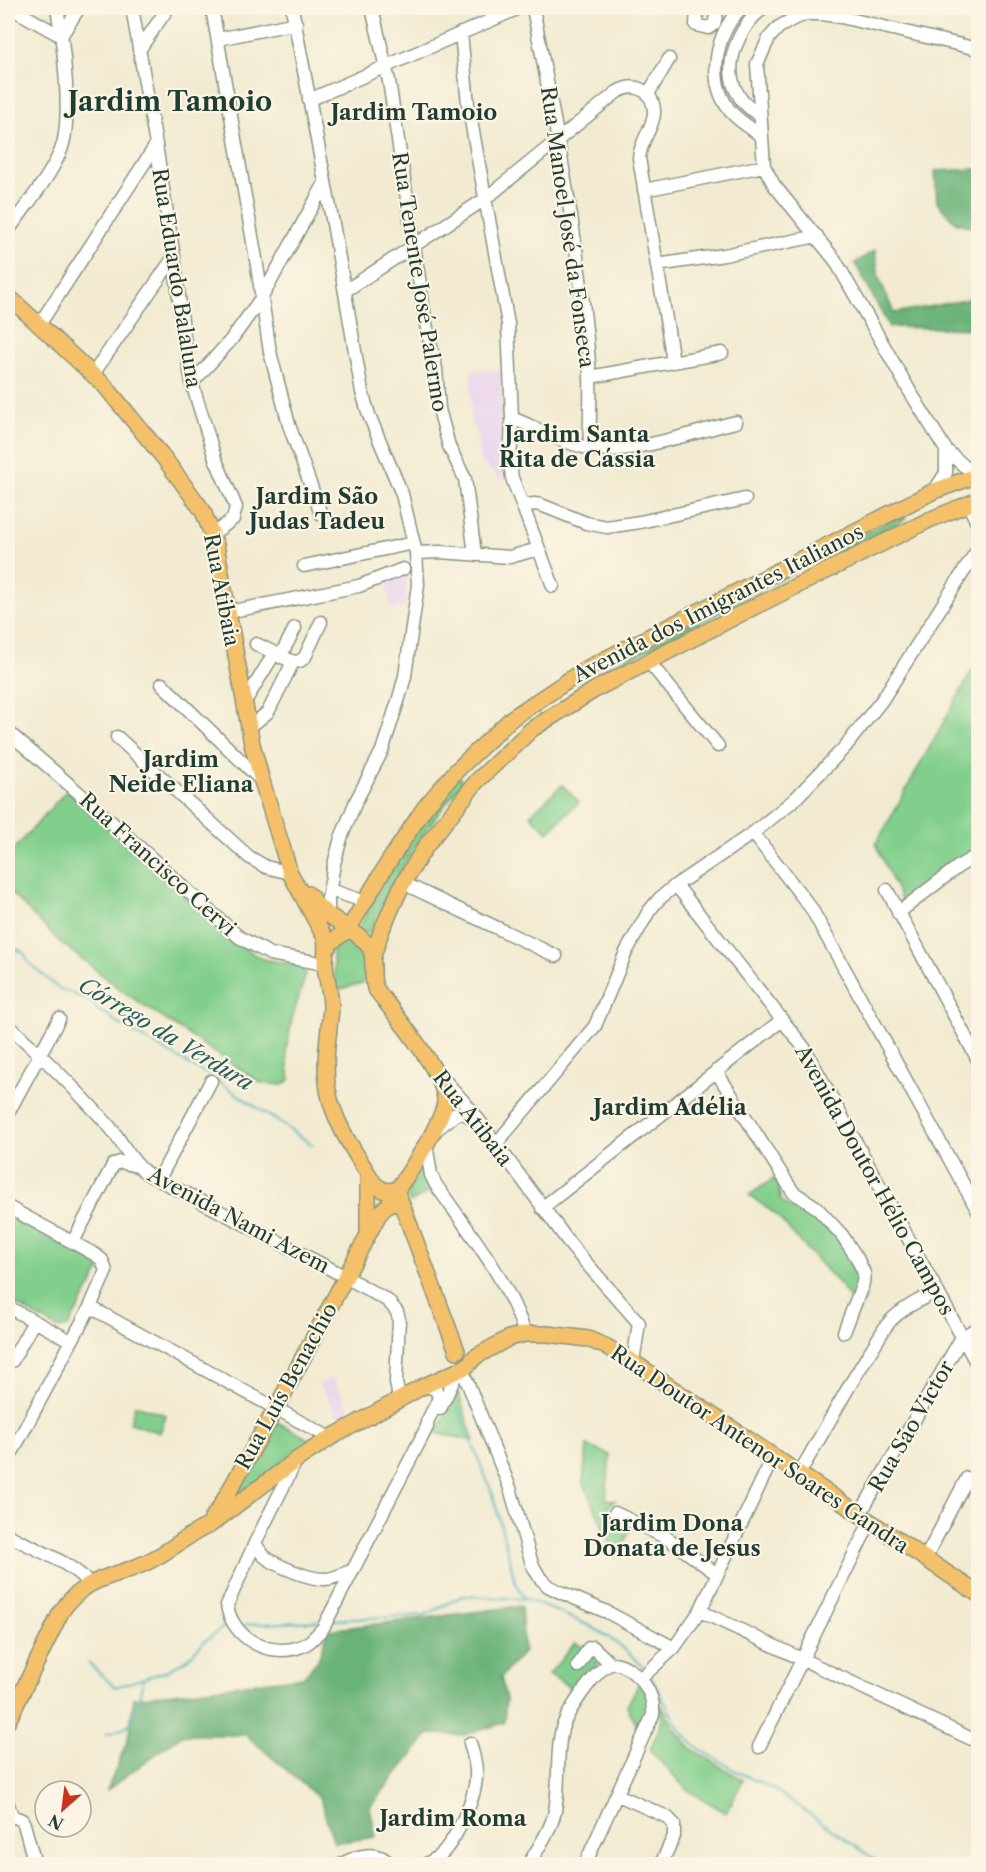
<svg xmlns="http://www.w3.org/2000/svg" width="986" height="1872" font-family="'Libre Caslon Text',serif">
<style>
.built{fill:#e9d2ed}
.green{fill:#82cf8d;stroke:#508660;stroke-width:1.5}
.forest{fill:#69b278;stroke:#447856;stroke-width:1.5}
.lines{fill:none;stroke-linecap:round;stroke-linejoin:round}
.stream{stroke:#41b0bd;stroke-width:2}
.minor-casing{stroke:#889482;stroke-width:15}
.major-casing{stroke:#889482;stroke-width:18}
.minor{stroke:#fff;stroke-width:12}
.major{stroke:#f4c16a;stroke-width:15}
.labels{text-anchor:middle;dominant-baseline:central;stroke-width:4.5;stroke-linejoin:round;paint-order:stroke}
.street-label{font-size:21px;fill:#1f3d34;stroke:#fcf5e5}
.neighbourhood-label{font-size:22px;font-weight:bold;fill:#1f3d34;stroke:#fcf5e5}
.water-label{font-size:22px;font-style:italic;fill:#29605d;stroke:#fcf5e5}
.district-label{font-size:27px;font-weight:bold;fill:#1f3d34;stroke:#fcf5e5}
</style>
<rect width="100%" height="100%" fill="#fcf5e5"/>
<filter id="ink" filterUnits="userSpaceOnUse"><feTurbulence type="fractalNoise" baseFrequency=".0167" numOctaves="2"/><feDisplacementMap in="SourceGraphic" scale="12" xChannelSelector="R" yChannelSelector="G"/><feConvolveMatrix kernelMatrix="1 2 1 2 8 2 1 2 1" color-interpolation-filters="sRGB"/></filter>
<filter id="wash" filterUnits="userSpaceOnUse"><feTurbulence type="fractalNoise" baseFrequency=".008" numOctaves="4" result="noise"/><feDisplacementMap in="SourceGraphic" scale="24" xChannelSelector="R" yChannelSelector="G"/><feGaussianBlur stdDeviation="1.35" result="paint"/><feColorMatrix in="noise" values="0 0 0 0 0 0 0 0 0 0 0 0 0 0 0 0 0 1.4 0 .05"/><feComposite in="paint" operator="in"/></filter>
<g filter="url(#wash)">
<rect width="100%" height="100%" fill="#f2ebd1"/>
<path class="built" d="M471 370 501 371 502 482 479 459 477 429 471 425Z
M407 576 406 607 391 608 386 581Z
M332 1377 353 1415 341 1421 319 1384Z"/>
<path class="green" d="M905 513 906 519 821 562 819 557Z
M793 569 794 573 598 676 596 673Z
M978 660V848L902 902 876 844Z
M458 775 463 782C425 828 391 878 369 934L358 929 403 850Z
M562 785 579 802 548 832 530 815Z
M67 790 233 941 262 959 299 965 306 974 292 1019 286 1051 290 1080 282 1085 261 1083 125 993 60 942 8 890V856Z
M349 937 363 942 367 967 363 983 337 990C333 976 335 962 331 948Z
M427 1160 434 1189 410 1203 408 1200C408 1182 416 1173 427 1160Z
M775 1178 778 1186 781 1201C789 1207 797 1213 806 1205L836 1237 866 1294 858 1311 844 1290 775 1214 749 1195Z
M8 1215 94 1262 100 1270 68 1327 59 1329 8 1300Z
M457 1392 459 1395 474 1441 436 1433Z
M135 1405 166 1415 160 1433 130 1423Z
M277 1422 313 1441 243 1492 238 1490 255 1453Z
M587 1446 610 1455 606 1499 615 1500C605 1508 604 1516 615 1523L621 1522 632 1527 616 1557 583 1481Z
M575 1643 602 1658 576 1691 549 1674Z
M639 1683 645 1689 650 1713 640 1732 627 1706Z
M655 1695 675 1729 690 1748 743 1780 726 1813 686 1789 650 1750C660 1724 668 1721 655 1695Z"/>
<path class="forest" d="M978 169V229L955 222 937 203 935 171Z
M875 250 879 278 894 313 966 300 978 294V329L889 327 855 263Z
M521 1606 524 1652 501 1677 506 1699 504 1723 464 1735 429 1734 370 1807 376 1837 334 1843 320 1799 246 1735H182L107 1790 128 1739 134 1698 303 1677 318 1660 328 1630Z"/>
<g class="lines">
<path class="stream" d="M8 945 24 953 29 963 58 988 82 997 94 1004 99 1012 107 1014 117 1023 211 1077
M216 1080 313 1145
M458 1408 493 1495 515 1581 525 1599C575 1619 608 1628 646 1670
M334 1620 425 1615 462 1596 525 1599
M244 1625 319 1621
M88 1663 115 1687 164 1672 185 1661 206 1640 226 1625
M651 1677 678 1727 694 1745 734 1770 777 1791 881 1864
M106 1734C144 1726 133 1709 144 1679"/>
</g>
</g>
<g filter="url(#ink)">
<g class="lines">
<g class="minor-casing">
<path id="minor" d="M11 8 61 36
M132 8 156 145 174 257 184 337 192 383 215 458 236 507 233 519 213 534
M212 8 256 259 270 352 289 425 321 514
M292 8 334 229 362 392 369 415 402 494 416 553 418 585 405 676 399 698 382 751 356 801 341 838 334 864 328 899V914
M372 8 389 81 426 324 436 369 439 409 449 446 465 479 475 554
M533 8C556 129 581 251 590 375 591 399 589 424 590 448
M697 8 696 25 708 28 714 24 718 8
M741 8C715 35 706 81 731 112 739 121 751 128 761 136
M461 33 468 104 508 324 512 418 510 463 512 478 553 586
M61 36 79 8
M218 39 296 23
M978 49 841 17 823 14H807L793 19 779 27 769 38 757 64 764 166 774 185 835 260 909 390 946 450 964 466 978 473
M139 50 168 8
M648 94C665 118 641 134 639 158L673 361
M309 100 519 8
M759 115C752 110 744 105 739 96 720 67 739 27 763 8
M644 190 764 166
M8 231C25 206 50 178 61 150 73 119 63 42 57 8
M657 265 724 255 817 236
M345 291 485 199 617 92C629 86 637 85 648 94L669 59
M39 325 156 145
M93 374 174 257
M590 377 722 353
M192 383 231 340 262 297 325 183
M512 418C537 428 568 446 595 449 631 454 698 431 736 422
M934 491 946 473V450
M968 503 978 525
M523 506 534 504 541 505 586 523 607 527 640 522 745 499
M416 553 440 552 510 557 538 549
M304 566 414 543
M228 612 359 586 403 569
M256 644 293 662
M280 657 295 628
M649 662 718 746
M162 684 262 781
M244 703 274 654
M250 727 268 712 293 662 300 661 305 657 321 622
M8 732 79 793 239 937 270 954 325 964
M117 737 249 857 266 867 290 873
M753 833 811 908 978 1211
M403 883 556 956
M676 885 805 1049 978 1366
M330 890 366 902
M887 890 978 1060
M898 913 959 866 978 855
M8 1025C43 1057 77 1090 109 1126 122 1141 130 1161 146 1173L346 1277 388 1301 397 1312 399 1319 396 1382 399 1399
M716 1071 793 1192 816 1207 842 1235 857 1258 864 1273 863 1283 844 1332
M439 1074 472 1111 573 1248 639 1323 633 1362
M8 1113 59 1019
M436 1130 457 1113 466 1114 476 1121
M426 1144 431 1175 436 1185C469 1232 508 1279 525 1334
M496 1144 595 1026 626 952 649 911 659 899 676 885 753 833 794 800 845 747 882 700 978 549
M159 1179 211 1081
M8 1207 96 1255 102 1260 106 1271 90 1307 8 1460
M542 1208 782 1020
M73 1242 113 1165 120 1162 137 1166
M8 1307 71 1341
M90 1307 330 1438
M12 1361 34 1321
M462 1369 510 1488 532 1564 540 1578 548 1586 560 1592 607 1612 674 1648
M440 1409 458 1371
M296 1461 255 1543 227 1605C232 1639 271 1659 302 1646 311 1643 317 1634 323 1628L427 1427V1422L439 1398 436 1390 428 1386 422 1387
M799 1474 851 1383 886 1326C899 1309 919 1301 937 1291
M615 1513 667 1538 717 1574
M860 1514 962 1337 978 1328
M8 1535C34 1549 69 1561 89 1583
M255 1543C257 1547 260 1551 263 1555 274 1565 310 1580 326 1579 334 1579 345 1573 353 1570
M925 1559 967 1478
M700 1611 978 1742
M578 1666 589 1648 593 1647 611 1664
M640 1679 674 1648 700 1611 773 1457
M759 1747 870 1522
M618 1795 667 1817 674 1824V1836L661 1864
M8 1804 12 1816 22 1820 24 1824 35 1864
M342 1864C356 1856 377 1849 390 1864
M426 1864C433 1861 439 1857 445 1850 458 1834 476 1797 476 1776 477 1765 473 1754 470 1743
M529 1864C537 1849 550 1832 554 1815 561 1787 555 1757 562 1729 566 1714 596 1668 611 1664 621 1661 632 1671 639 1678 649 1688 654 1699 653 1715L585 1864"/>
</g>
<g class="major-casing">
<path id="major" d="M8 296 105 386 164 458 203 511 216 545 252 744 262 781 290 873 325 938C327 948 325 956 325 965 326 979 331 992 331 1007 329 1035 323 1061 328 1090 334 1124 357 1155 375 1185L385 1191 397 1190
M308 894C312 898 316 904 320 908 334 921 364 935 371 950 375 962 371 975 375 988 392 1011 446 1074 445 1101 444 1120 409 1173 397 1190
M327 949 331 942 348 930 386 866 425 807 456 771 512 718 584 670 934 491 978 475
M373 956 382 929 403 883 426 846 477 781 532 729 596 689 746 611 929 520 978 500
M368 1174V1231
M399 1197 457 1351
M212 1518 219 1509 280 1401 379 1214 391 1202 402 1206
M8 1721 61 1612C89 1571 117 1580 155 1558 174 1548 190 1533 210 1525L296 1460 330 1438 422 1387 466 1367 475 1357 509 1338 525 1334H548L588 1339 607 1347 633 1362 978 1594"/>
</g>
<use href="#minor" class="minor"/>
<use href="#major" class="major"/>
</g>
</g>
<g class="labels">
<g class="street-label">
<text transform="translate(568 227) rotate(82)">Rua Manoel José da Fonseca</text>
<text transform="translate(177 278) rotate(81)">Rua Eduardo Balaluna</text>
<text transform="translate(420 282) rotate(81)">Rua Tenente José Palermo</text>
<text transform="translate(222 590) rotate(79)">Rua Atibaia</text>
<text transform="translate(718 603) rotate(-27)">Avenida dos Imigrantes Italianos</text>
<text transform="translate(158 864) rotate(42)">Rua Francisco Cervi</text>
<text transform="translate(473 1118) rotate(52)">Rua Atibaia</text>
<text transform="translate(875 1180) rotate(61)">Avenida Doutor Hélio Campos</text>
<text transform="translate(239 1220) rotate(28)">Avenida Nami Azem</text>
<text transform="translate(286 1386) rotate(-61)">Rua Luís Benachio</text>
<text transform="translate(911 1426) rotate(-60)">Rua São Victor</text>
<text transform="translate(760 1449) rotate(34)">Rua Doutor Antenor Soares Gandra</text>
</g>
<g class="neighbourhood-label">
<text x="414" y="112">Jardim Tamoio</text>
<text x="577" y="434">Jardim Santa<tspan x="577" dy="25">Rita de Cássia</tspan></text>
<text x="317" y="496">Jardim São<tspan x="317" dy="25">Judas Tadeu</tspan></text>
<text x="181" y="759">Jardim<tspan x="181" dy="25">Neide Eliana</tspan></text>
<text x="670" y="1107">Jardim Adélia</text>
<text x="672" y="1523">Jardim Dona<tspan x="672" dy="25">Donata de Jesus</tspan></text>
<text x="453" y="1818">Jardim Roma</text>
</g>
<g class="water-label">
<text transform="translate(166 1034) rotate(31)">Córrego da Verdura</text>
</g>
<g class="district-label">
<text x="170" y="101">Jardim Tamoio</text>
</g>
</g>
<rect width="986" height="1872" fill="none" stroke="#fcf5e5" stroke-width="30"/>
<g transform="translate(63 1809) rotate(208)"><circle r="28" fill="#fcf5e5" stroke="#a4ab9e" stroke-width="1.5"/>
<path d="M0-4.5L10 22L0 15L-10 22Z" fill="#c8321e"/>
<text y="-9" font-size="16" font-weight="bold" text-anchor="middle" fill="#1f3d34">N</text>
</g>
</svg>
